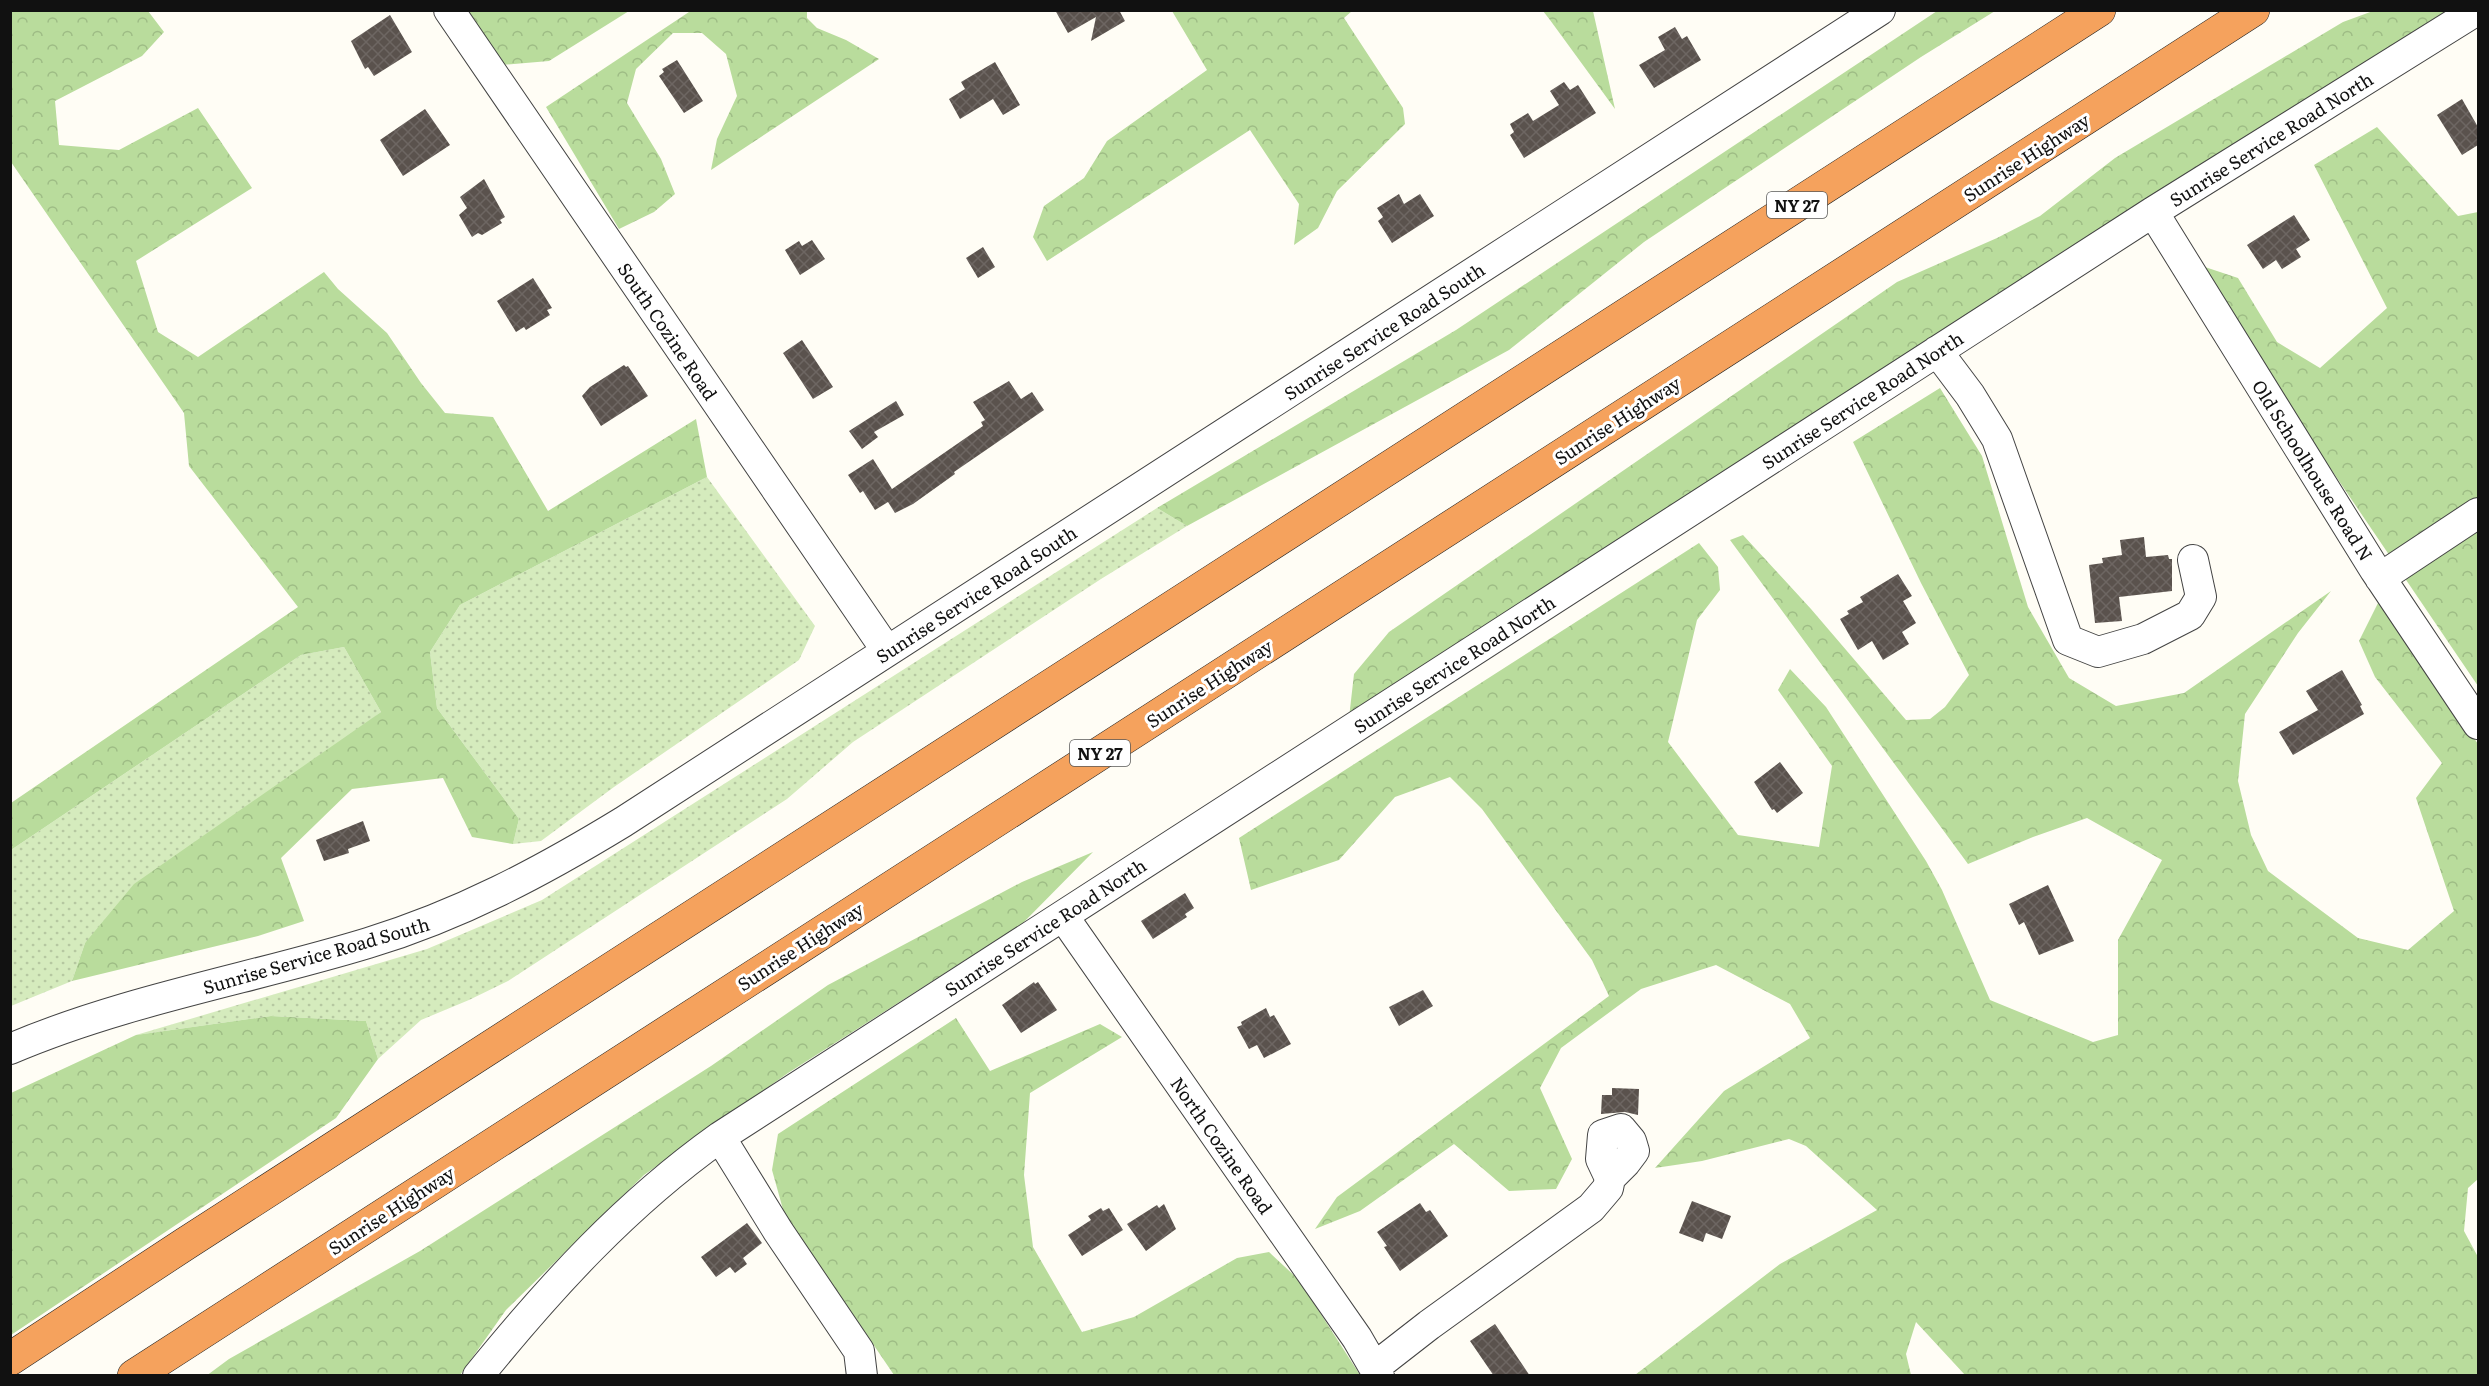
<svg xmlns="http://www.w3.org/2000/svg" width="2489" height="1386" font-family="Literata,serif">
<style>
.grass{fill:url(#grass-dots)}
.forest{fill:url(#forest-crowns)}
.building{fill:url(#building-cross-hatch)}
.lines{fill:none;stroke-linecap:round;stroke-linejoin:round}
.minor-casing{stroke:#444;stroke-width:32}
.highway-casing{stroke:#222;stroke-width:34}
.minor{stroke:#fff;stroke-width:30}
.highway{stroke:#f5a25d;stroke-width:33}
.labels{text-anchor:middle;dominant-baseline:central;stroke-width:6;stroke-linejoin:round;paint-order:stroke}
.shield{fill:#fff;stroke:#585858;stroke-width:1.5}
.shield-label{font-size:16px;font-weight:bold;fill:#111}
.street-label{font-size:18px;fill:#111;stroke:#fff}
</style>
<defs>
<pattern id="grass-dots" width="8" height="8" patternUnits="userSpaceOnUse" patternTransform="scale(1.5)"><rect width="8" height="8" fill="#d5ebbd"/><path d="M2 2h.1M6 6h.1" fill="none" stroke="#b6c8a1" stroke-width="1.8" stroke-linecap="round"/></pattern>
<pattern id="forest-crowns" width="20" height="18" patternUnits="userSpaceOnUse" patternTransform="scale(1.5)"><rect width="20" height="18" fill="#b9dc9c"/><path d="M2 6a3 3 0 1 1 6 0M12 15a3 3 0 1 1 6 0" fill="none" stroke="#9ebc85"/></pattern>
<pattern id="building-cross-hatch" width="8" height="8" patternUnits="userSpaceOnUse" patternTransform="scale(1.5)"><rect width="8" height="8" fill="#5a524d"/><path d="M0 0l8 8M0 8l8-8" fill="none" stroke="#6d6662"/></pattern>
</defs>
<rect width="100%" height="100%" fill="#fffdf5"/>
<path class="grass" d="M707 477 815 626 799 660 614 787 541 841 513 844 519 819 437 708 430 652 460 605Z
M1157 508 1187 526 1101 579 853 742 787 799 508 981 469 1000 421 1020 378 1059 366 1021 271 1016 136 1035 427 949 542 900Z
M344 647 381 712 85 943 72 981 11 1006V850L301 655Z"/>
<path class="forest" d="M11 10 148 11 164 32 142 56 55 101 59 145 119 150 198 108 252 188 136 261 158 332 198 357 324 272 338 289 387 333 421 383 445 413 493 417 548 511 696 419 707 477 460 605 430 652 437 708 519 819 513 844 472 837 443 778 352 789 281 858 304 921 258 936 72 981 85 943 134 884 381 712 344 647 301 655 11 850V803L298 607 189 466 184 413 11 162Z
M692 10 807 11V18L817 28 846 40 879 59 711 170 717 139 737 96 726 54 702 33H673L636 69 627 103 661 159 675 194 654 212 619 229 546 107Z
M465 11H629L549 61 501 65Z
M1172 11H1352L1344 18 1403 108 1405 124 1337 191 1318 228 1294 245 1299 204 1250 130 1047 261 1033 237 1044 206 1084 178 1107 141 1207 70Z
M1543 11H1593L1615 109 1550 20Z
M1937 11H1995L1921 57 1644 242 1509 350 1187 526 1157 508 1456 330Z
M2373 11H2446L1349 718 1354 674 1389 632 1897 282 1997 238 2040 216 2115 158 2343 22Z
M2377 127 2458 216 2478 212V686L2202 279V266L2238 278 2277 342 2320 368 2387 308 2314 165Z
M1940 388 1982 456 2028 607 2069 678 2116 706 2184 693 2331 591 2298 633 2245 714 2238 781 2251 835 2268 871 2358 938 2408 950 2454 911 2416 798 2442 763 2375 677 2359 641 2380 599 2478 744V1179L2468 1188 2464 1231 2478 1257V1375H1965L1916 1322 1906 1354 1911 1375H1635L1780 1264 1877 1210 1806 1146 1789 1139 1702 1161 1655 1168 1724 1091 1810 1038 1790 1004 1716 965 1641 989 1561 1048 1540 1088 1572 1159 1556 1189 1509 1191 1454 1144 1360 1211 1315 1229 1337 1197 1609 996 1592 960 1482 809 1450 777 1395 797 1339 860 1251 890 1239 838 1699 543 1718 567 1720 590 1697 620 1668 742 1738 835 1819 847 1832 766 1778 690 1790 669 1826 707 1926 861 1942 890 1990 1000 2093 1042 2118 1035V940L2162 860 2087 818 2033 837 1968 864 1730 540 1743 535 1811 609 1906 720 1930 719 1945 707 1969 675 1921 583 1853 442Z
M1093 852 1022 924 788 1073 644 1175 506 1310 460 1375 206 1376 229 1359 420 1251 711 1066 828 985 1022 882Z
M271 1016 366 1021 378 1059 336 1118 11 1335V1093L136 1035Z
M956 1018 990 1071 1100 1024 1122 1037 1030 1093 1024 1175 1033 1247 1082 1332 1134 1317 1237 1258 1269 1252 1299 1280 1360 1375H894L784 1213 772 1170 778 1134Z"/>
<path class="building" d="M1055 10H1119L1125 21 1091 41 1096 17 1068 33Z
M390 15 412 52 374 76 368 67 365 69 351 41Z
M1675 27 1682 39 1687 36 1701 60 1654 88 1639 65 1665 50 1658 37Z
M677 60 703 101 684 113 659 76 664 72 662 69Z
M995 62 1020 105 1003 115 993 99 960 119 949 99 965 89 961 82Z
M1564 82 1570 90 1578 85 1596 113 1524 158 1510 135 1514 132 1510 124 1528 113 1533 121 1559 105 1550 91Z
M2462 99 2478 127V145L2462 155 2437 115Z
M425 109 450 145 403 176 380 140Z
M484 179 505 217 500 220 502 223 482 235 478 233 472 237 459 215 467 208 460 197Z
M1399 194 1404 204 1420 194 1434 216 1392 243 1378 221 1383 217 1377 208Z
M2294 215 2310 240 2296 249 2301 257 2282 269 2276 260 2263 269 2247 245Z
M812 240 825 259 800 275 785 250 799 241 802 246Z
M983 247 995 267 978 278 966 258Z
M533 278 552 308 547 310 550 315 526 330 524 327 516 332 497 301Z
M802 340 833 387 813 399 783 353Z
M624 365 626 367 628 366 648 396 601 426 582 396 590 387Z
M1009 381 1021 399 1032 392 1044 410 954 472 955 474 913 504 895 513 888 502 875 510 863 491 860 493 848 475 873 459 892 489 983 426 981 422 985 420 973 402Z
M896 401 904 415 874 432 878 437 862 449 849 431Z
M2144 537 2146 557 2168 555 2169 559H2172V591L2119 597 2122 621 2095 623 2089 565 2103 563 2102 558 2122 555 2120 540Z
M1898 574 1912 596 1903 601 1916 623 1902 632 1909 644 1883 660 1872 641 1858 650 1840 619 1849 614 1847 611 1863 602 1860 597Z
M2342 670 2362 705 2360 706 2364 714 2293 755 2279 732 2318 710 2306 691Z
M1780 762 1803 793 1777 813 1774 809 1772 810 1754 782Z
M363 821 370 841 348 849 349 853 324 861 316 840Z
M2048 885 2074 941 2039 955 2024 922 2019 925 2009 904Z
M1185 893 1194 908 1185 914 1187 917 1153 939 1141 921Z
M1034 982 1035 984 1038 982 1057 1010 1021 1033 1002 1005Z
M1423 990 1433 1006 1399 1026 1389 1007Z
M1266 1008 1270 1017 1274 1015 1291 1044 1264 1058 1257 1045 1249 1049 1237 1027 1242 1025 1241 1022Z
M1612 1088 1639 1089 1638 1115 1625 1112 1601 1114 1602 1095H1612Z
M1692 1201 1731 1216 1722 1239 1706 1233 1703 1242 1679 1233Z
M1420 1203 1426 1212 1430 1210 1448 1236 1400 1271 1384 1247 1387 1246 1377 1232Z
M1164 1204 1176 1229 1146 1251 1127 1224 1157 1205 1159 1208Z
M1101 1208 1103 1211 1109 1208 1123 1230 1082 1256 1068 1235 1091 1220 1088 1216Z
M747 1223 762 1243 743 1258 747 1264 735 1273 730 1267 716 1277 701 1257Z
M1495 1324 1530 1376H1494L1470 1341Z"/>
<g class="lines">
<g class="minor-casing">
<path id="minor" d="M449 10 887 651
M2153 212 2375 570 2478 724
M1937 351 1970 395 1997 439 2068 640 2098 652 2143 639 2190 615 2201 597 2193 560
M2380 578 2478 513
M1063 916 1357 1338 1379 1376
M10 1049C125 1000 250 979 368 943 460 915 541 872 623 822L1880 10
M720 1137 778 1231 859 1351 862 1376
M1375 1367 1429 1325 1591 1208 1608 1188 1610 1178 1601 1159 1603 1135 1621 1129 1631 1141 1634 1151 1625 1163 1610 1178
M478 1376C551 1286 626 1204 720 1137L2153 212 2477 10"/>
</g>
<g class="highway-casing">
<path id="highway" d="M10 1359 185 1244 2099 10
M134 1376 2253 10"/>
</g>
<use href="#minor" class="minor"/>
<use href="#highway" class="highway"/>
</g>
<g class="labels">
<g class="shield">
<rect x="1767" y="192" width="60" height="26" rx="4.5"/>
<rect x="1070" y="740" width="60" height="26" rx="4.5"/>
</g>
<g class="shield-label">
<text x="1797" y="205">NY 27</text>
<text x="1100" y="753">NY 27</text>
</g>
<g class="street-label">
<text transform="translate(2271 139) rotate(-32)">Sunrise Service Road North</text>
<text transform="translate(2026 157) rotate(-33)">Sunrise Highway</text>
<text transform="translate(668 331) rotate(56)">South Cozine Road</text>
<text transform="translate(1384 331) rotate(-33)">Sunrise Service Road South</text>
<text transform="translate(1862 400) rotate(-33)">Sunrise Service Road North</text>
<text transform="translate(1617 420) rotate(-33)">Sunrise Highway</text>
<text transform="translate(2313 470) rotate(58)">Old Schoolhouse Road N</text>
<text transform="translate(976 594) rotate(-33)">Sunrise Service Road South</text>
<text transform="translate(1454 664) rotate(-33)">Sunrise Service Road North</text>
<text transform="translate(1209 683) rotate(-33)">Sunrise Highway</text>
<text transform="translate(1045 927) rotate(-33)">Sunrise Service Road North</text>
<text transform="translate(800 946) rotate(-33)">Sunrise Highway</text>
<text transform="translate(316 955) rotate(-16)">Sunrise Service Road South</text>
<text transform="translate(1222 1145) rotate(55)">North Cozine Road</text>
<text transform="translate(391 1210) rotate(-33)">Sunrise Highway</text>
</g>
</g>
<rect width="2489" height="1386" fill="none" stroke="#111111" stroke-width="24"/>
</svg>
